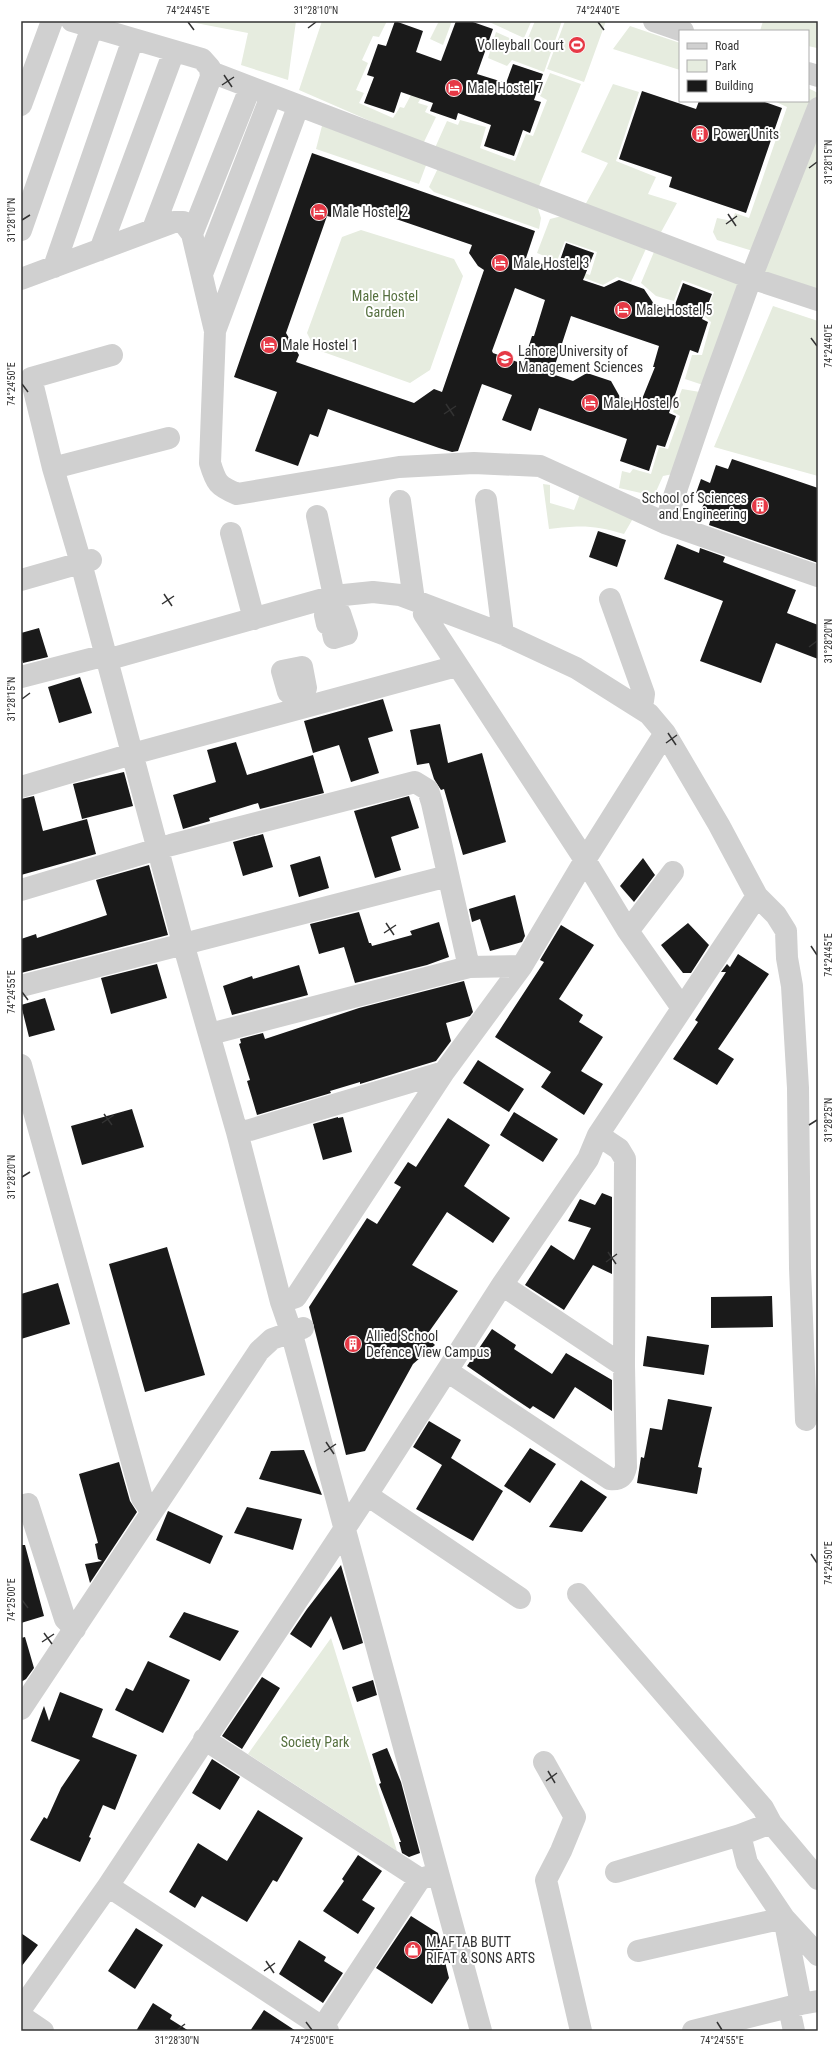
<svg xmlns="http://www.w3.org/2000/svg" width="839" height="2052" font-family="'Roboto Condensed',sans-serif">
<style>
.green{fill:#e6ecdf}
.building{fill:#1a1a1a;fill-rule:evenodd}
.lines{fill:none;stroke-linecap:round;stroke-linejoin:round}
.minor{stroke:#d0d0d0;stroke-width:22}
.ticks{fill:none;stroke:#333;stroke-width:1.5}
.labels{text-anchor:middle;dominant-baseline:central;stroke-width:4;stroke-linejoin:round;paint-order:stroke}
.poi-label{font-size:14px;fill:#333;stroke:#fff;text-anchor:start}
.park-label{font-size:14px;fill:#56703f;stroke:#fff}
.neatline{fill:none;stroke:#333;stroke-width:1.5}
.ticks-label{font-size:10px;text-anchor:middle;fill:#333}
</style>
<rect width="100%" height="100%" fill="#fff"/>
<path class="green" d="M185 21H296L288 80 241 65 248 33Z
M322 21H387L379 37 373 36 362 60 368 63 356 90 364 93 359 103 393 118 400 107 404 108 412 93 422 96 418 103 428 106 425 112 436 117 423 144 299 90Z
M439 21H452L443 45 430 39Z
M487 21H528L531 22 524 38Z
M535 21H562L544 72 512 60 507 66 488 58 496 32 525 45Z
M565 21H606L584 82 547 69Z
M763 21H818L817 48 808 46V31H760Z
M630 26 680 43V70L613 49Z
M550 73 581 84 537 191 434 150 447 121 458 125 460 120 486 127 480 148 515 161 526 134 533 136 547 100 540 96Z
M613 84 639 92 616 161 656 177 648 194 677 203 660 234 584 207 608 163 581 152Z
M808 88 818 93V96L756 252 717 240 713 232 717 218 732 221 735 213 749 218 787 107 774 101H808Z
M323 122 428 160 419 184 316 149Z
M818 135V294L763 272Z
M439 166 536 202 541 218 539 229 434 192 429 187Z
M570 214 649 242 631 282 617 277 603 285 579 276 581 272 590 275 597 252 565 241 557 261 537 253 550 219Z
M361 230 454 259 463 276 430 370 410 383 315 349 307 333 342 237Z
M656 247 745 280 709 387 685 379 692 355H702L711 322 705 317 714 292 682 280 674 301 656 296 641 283Z
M773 306 818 321V476L714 447Z
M682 389 706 393 678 473 663 476 654 496 619 488 622 471 630 473 633 469 651 474 659 447 668 449 680 416 673 412Z
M543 484 550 485V503L574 510 580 494 635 515 624 534C594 525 580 525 549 529Z
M331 1638 397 1851 248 1754Z"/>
<path class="building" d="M395 21 423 31 416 52 441 61 456 21H470L493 29 477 74 506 83 513 64 543 74 534 100 541 102 530 133 523 130 514 156 484 146 491 125 458 113 456 120 430 111 433 103 401 92 394 113 364 103 374 77 367 75 378 44 386 46Z
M642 91 696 109 699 101H762L782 108 746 213 669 187 672 177 619 159Z
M312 153 535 231 526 258 557 269 566 243 594 253 583 280 604 287 619 280 644 289 654 304 673 310 683 283 712 294 702 319 708 322 698 353 690 350 669 413 676 416 665 447 657 445 649 471 620 461 627 439 539 408 531 431 502 420 512 395 482 384 458 451 452 452 439 448 328 409 318 437 310 434 298 466 255 451 277 392 234 377ZM358 206 472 245 469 253 478 266 484 270 442 392 434 389 414 403 296 362 299 355 286 333 327 216 335 218ZM515 288 545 300 534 336H532L523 364 493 353 492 351ZM571 316 659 346 653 367H655L640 404 620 397 611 381 587 373 573 381 552 374Z
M732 459 818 488V563L709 525 711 518 700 514 706 497 696 493 701 479 710 483 716 465 728 469Z
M598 531 626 540 617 567 589 557Z
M677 544 699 553 700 548 725 557 723 562 796 590 787 613 818 625V659L776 643 761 683 700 661 723 601 664 579Z
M39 628 48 657 23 663 21 656V633Z
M80 677 92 713 59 723 48 687Z
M383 699 393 731 368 738 379 773 351 782 339 745 313 753 304 721Z
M440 724 448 763 482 753 506 842 463 855 444 789 441 790 434 779 429 763 417 765 410 730Z
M236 742 247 775 313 755 324 793 260 809 258 803 209 818 210 821 183 829 173 795 216 782 207 750Z
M124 772 133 806 82 819 73 784Z
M34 796 43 831 87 819 96 854 21 875V799Z
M409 796 419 828 391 837 401 870 375 878 354 811Z
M263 834 273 867 243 876 233 842Z
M320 856 329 888 299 897 290 865Z
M643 858 655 875 634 902 620 886Z
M149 865 168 935 21 973V939L36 934 37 938 107 915 96 880Z
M515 895 525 936 522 942 490 951 480 919 472 922 469 909Z
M359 912 369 943H371L372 946 412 935 410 931 439 922 449 957 427 965 355 983 344 947 319 954 310 924Z
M688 923 709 945 691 973H683L661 945Z
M561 925 594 945 559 999 583 1015 579 1022 603 1037 581 1071 603 1084 584 1115 541 1087 551 1072 495 1037 544 962 540 960Z
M738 954 769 974 718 1049 734 1059 717 1085 673 1059 698 1022 695 1020 726 972H721L727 964 730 967Z
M157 964 167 998 111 1014 101 978Z
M299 965 308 995 232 1015 223 986 252 976 253 979Z
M464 981 473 1012 470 1016 446 1023 451 1041 436 1061 360 1084V1082L330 1091 331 1093 257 1115 247 1081 250 1080 239 1044 241 1043 240 1039 263 1033 265 1039 359 1008Z
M45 998 55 1030 29 1037 21 1005Z
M478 1060 524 1089 509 1112 463 1083Z
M132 1109 144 1147 82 1165 71 1126Z
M514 1112 558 1139 543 1162 500 1135Z
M338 1117V1118L343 1117 352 1152 323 1160 313 1124Z
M448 1118 490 1145 464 1186 510 1218 493 1243 447 1212 412 1265 458 1291 426 1336 435 1345 413 1364 365 1451 346 1455 309 1307 367 1218 377 1224 401 1187 394 1183 408 1162 416 1167Z
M602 1193 612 1197V1274L593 1265 564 1310 525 1285 551 1245 574 1260 591 1228 568 1221 580 1199 595 1205Z
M167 1247 205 1375 145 1392 109 1264Z
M58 1283 70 1324 21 1339V1294Z
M772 1296 773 1327 711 1328V1297Z
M492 1329 516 1345 514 1349 552 1374 566 1353 612 1380V1411L575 1387 554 1419 533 1406 530 1409 509 1395 467 1366Z
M647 1336 709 1345 704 1375 643 1366Z
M668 1399 712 1407 698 1467 702 1468 697 1494 637 1483 641 1457 644 1458 650 1428 662 1430Z
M429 1421 461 1440 451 1458 503 1491 473 1541 416 1509 442 1465 413 1447Z
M530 1448 556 1464 530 1503 504 1486Z
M304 1450 322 1495 259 1479 271 1451Z
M119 1462 130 1501 137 1512 90 1583 85 1564 102 1561 98 1559 95 1544 98 1543 79 1474Z
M581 1480 607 1497 582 1532 549 1527Z
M247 1507 302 1519 293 1550 234 1533Z
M168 1511 223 1536 210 1564 156 1540Z
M21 1545H25L44 1616 21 1623Z
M341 1565 363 1643 343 1650 331 1616 311 1648 290 1634 307 1609Z
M184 1612 239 1631 220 1661 169 1637Z
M25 1637 34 1668 26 1679 21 1682V1638Z
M148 1661 190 1680 163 1733 115 1710 126 1688 133 1691Z
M262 1677 280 1688 242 1749 222 1736Z
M373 1680 377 1695 357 1702 352 1687Z
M60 1692 103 1709 92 1737 137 1755 115 1810 103 1805 89 1837 91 1838 80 1862 30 1840 44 1817 47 1819 61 1788 80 1760 31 1741 44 1706 49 1721Z
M387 1748 401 1782 420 1853 409 1857 402 1853 399 1842H401L379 1784 381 1783 372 1754Z
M212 1759 240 1777 220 1810 192 1793Z
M258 1810 303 1838 277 1882 273 1880 247 1922 202 1896 195 1908 169 1892 198 1843 227 1861Z
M358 1855 382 1871 362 1900 375 1908 358 1934 323 1911 344 1881 342 1879Z
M411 1916 438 1933 449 1978 432 2004 376 1968Z
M136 1928 163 1945 135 1989 108 1971Z
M21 1933 38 1945 21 1967Z
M299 1940 326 1957 324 1961 343 1973 323 2003 279 1974Z
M153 2003 172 2015 170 2019 189 2031H136Z
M264 2010 296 2031H250Z"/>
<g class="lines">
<path class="minor" d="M72 21 202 59 210 68 211 77 153 229
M654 21 683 31
M211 72 751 278 818 300
M808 73 818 76
M21 105 52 21
M298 107 215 331 210 463C216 483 218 486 237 494L399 467 474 463 540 466 665 523 818 576
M21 230 92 27
M192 234 250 88
M100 250 174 51
M54 267 133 39
M202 274 271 96
M21 279 174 222H183L192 234 215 331
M112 355 31 378 53 468 81 563 183 943 237 1132 281 1302 291 1331 481 2031
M53 468 169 438
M486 500 503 634
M400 501 414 600
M317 516 334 596
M665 523 709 394 751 278 818 108
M231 533 254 619
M21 580 91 560
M610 599 644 694 643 701 639 706
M429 607 424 614 585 860 628 931 682 1008
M340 613 347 634 334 638 331 624H327L325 615Z
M302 667 306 688 288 692 282 671Z
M21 677 106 655 117 657 334 596 373 592 400 595 503 634 576 668 649 714 665 733 719 825 757 896 776 915 786 931 787 958 792 986 798 1088 800 1268 806 1420
M21 787 132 754 457 666
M21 890 171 845 415 782 428 790 432 803 469 967
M628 931 673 872
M21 986 448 876
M210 1034 469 967 522 966
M21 1065 142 1498 147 1505 154 1509
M237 1132 250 1130 444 1072
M502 1285 624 1366
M281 1302 296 1297 444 1072 522 966 585 860 665 733
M447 1371 610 1479C620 1480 624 1476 626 1467L624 1366 625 1159 619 1149 598 1135
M367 1495 520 1598
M21 1506 28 1504 65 1619 75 1629
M578 1594 763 1808 771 1823 818 1879
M21 1709 259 1351 272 1339 303 1328
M204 1739 420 1879
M544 1762 575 1817 561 1851 546 1880 581 2031
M740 1835 747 1863 784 1918 818 1955
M616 1872 740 1835 771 1823
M108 1886 328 2031
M638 1951 784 1918 801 2004
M789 2008 794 2031
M21 2009 108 1886 367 1495 502 1285 588 1159 598 1135 757 896
M21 2016 43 2031
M320 2031 420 1879 434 1875
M693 2031 801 2004 818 2001"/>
</g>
<path class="ticks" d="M188 22 194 30M598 22 604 30M308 28 316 22M224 75 232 87M222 85 234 77M809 168 817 162M728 214 736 226M22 220 30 215M726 224 737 216M811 338 817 346M22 384 28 392M446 404 454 416M444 414 456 406M164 594 172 606M162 604 174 596M809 647 817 641M22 699 30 693M668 733 676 745M666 743 677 735M386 923 394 935M384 933 396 925M811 946 817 955M22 992 28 1000M104 1114 112 1125M102 1123 114 1115M809 1125 817 1120M22 1177 30 1172M608 1252 616 1264M606 1262 617 1254M326 1442 334 1454M324 1452 336 1444M811 1554 817 1563M22 1600 28 1608M44 1633 52 1644M42 1642 54 1634M548 1771 555 1783M546 1781 557 1773M266 1961 274 1973M264 1971 275 1963M306 2022 312 2030M717 2022 722 2030M177 2030 185 2024"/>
<defs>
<g id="stadium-disc" transform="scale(0.9)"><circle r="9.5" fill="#e63946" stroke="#fff"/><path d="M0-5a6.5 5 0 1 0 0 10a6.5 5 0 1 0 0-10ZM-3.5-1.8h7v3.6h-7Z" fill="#fff"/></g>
<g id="hotel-disc" transform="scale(0.9)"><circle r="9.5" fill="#e63946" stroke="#fff"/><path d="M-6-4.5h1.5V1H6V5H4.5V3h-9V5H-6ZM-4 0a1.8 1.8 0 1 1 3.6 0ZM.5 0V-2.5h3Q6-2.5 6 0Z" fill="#fff"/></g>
<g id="building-disc" transform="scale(0.9)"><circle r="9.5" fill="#e63946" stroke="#fff"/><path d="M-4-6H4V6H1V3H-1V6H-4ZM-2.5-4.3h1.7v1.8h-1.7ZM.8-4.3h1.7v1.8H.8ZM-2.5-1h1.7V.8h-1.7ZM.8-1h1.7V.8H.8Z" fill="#fff"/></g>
<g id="university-disc" transform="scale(0.9)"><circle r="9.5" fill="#e63946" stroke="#fff"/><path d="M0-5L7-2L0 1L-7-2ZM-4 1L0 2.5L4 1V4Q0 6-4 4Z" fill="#fff"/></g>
<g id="shop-disc" transform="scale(0.9)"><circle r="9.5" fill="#e63946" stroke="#fff"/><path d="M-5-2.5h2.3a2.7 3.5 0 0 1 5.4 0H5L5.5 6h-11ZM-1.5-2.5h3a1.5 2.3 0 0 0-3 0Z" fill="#fff"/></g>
</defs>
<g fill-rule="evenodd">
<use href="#stadium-disc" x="577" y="45"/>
<use href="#hotel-disc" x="454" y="88"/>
<use href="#building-disc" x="700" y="134"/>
<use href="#hotel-disc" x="319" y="212"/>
<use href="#hotel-disc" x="500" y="263"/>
<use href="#hotel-disc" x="623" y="310"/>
<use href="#hotel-disc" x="269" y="345"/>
<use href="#university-disc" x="505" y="359"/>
<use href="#hotel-disc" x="590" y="403"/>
<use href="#building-disc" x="760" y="506"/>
<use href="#building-disc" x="353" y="1344"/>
<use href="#shop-disc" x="413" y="1950"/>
</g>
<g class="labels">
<g class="poi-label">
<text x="564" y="45" text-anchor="end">Volleyball Court</text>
<text x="467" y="88">Male Hostel 7</text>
<text x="713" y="134">Power Units</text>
<text x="332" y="212">Male Hostel 2</text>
<text x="513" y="263">Male Hostel 3</text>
<text x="636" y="310">Male Hostel 5</text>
<text x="282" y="345">Male Hostel 1</text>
<text x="518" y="351">Lahore University of<tspan x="518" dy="16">Management Sciences</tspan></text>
<text x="603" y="403">Male Hostel 6</text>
<text x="747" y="498" text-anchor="end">School of Sciences<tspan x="747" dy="16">and Engineering</tspan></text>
<text x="366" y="1336">Allied School<tspan x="366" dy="16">Defence View Campus</tspan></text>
<text x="426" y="1942">M.AFTAB BUTT<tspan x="426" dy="16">RIFAT &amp; SONS ARTS</tspan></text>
</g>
<g class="park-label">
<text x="385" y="296">Male Hostel<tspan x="385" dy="16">Garden</tspan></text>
<text x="315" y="1742">Society Park</text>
</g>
</g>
<rect width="839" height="2052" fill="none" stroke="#ffffff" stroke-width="44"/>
<rect x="679" y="30" width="130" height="72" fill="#ffffff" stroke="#adadad"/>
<rect x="687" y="43" width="20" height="6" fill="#d0d0d0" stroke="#adadad"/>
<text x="715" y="50" font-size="12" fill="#333333">Road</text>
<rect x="687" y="60" width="20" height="12" fill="#e6ecdf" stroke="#adadad"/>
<text x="715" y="70" font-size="12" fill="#333333">Park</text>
<rect x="687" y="80" width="20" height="12" fill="#1a1a1a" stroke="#adadad"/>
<text x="715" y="90" font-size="12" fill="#333333">Building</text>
<rect x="22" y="22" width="795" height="2008" class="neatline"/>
<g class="ticks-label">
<text x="188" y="14">74°24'45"E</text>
<text x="316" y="14">31°28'10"N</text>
<text x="598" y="14">74°24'40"E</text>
<text transform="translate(828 162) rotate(-90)" y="4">31°28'15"N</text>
<text transform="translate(11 220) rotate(-90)" y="4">31°28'10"N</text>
<text transform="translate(828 346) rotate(-90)" y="4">74°24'40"E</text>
<text transform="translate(11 384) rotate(-90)" y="4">74°24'50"E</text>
<text transform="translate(828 641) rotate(-90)" y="4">31°28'20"N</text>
<text transform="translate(11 699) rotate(-90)" y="4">31°28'15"N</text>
<text transform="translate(828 955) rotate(-90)" y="4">74°24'45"E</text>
<text transform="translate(11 992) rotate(-90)" y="4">74°24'55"E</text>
<text transform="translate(828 1120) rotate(-90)" y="4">31°28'25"N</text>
<text transform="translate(11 1177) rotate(-90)" y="4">31°28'20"N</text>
<text transform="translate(828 1563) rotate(-90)" y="4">74°24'50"E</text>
<text transform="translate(11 1600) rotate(-90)" y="4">74°25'00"E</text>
<text x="177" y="2044">31°28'30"N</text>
<text x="312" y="2044">74°25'00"E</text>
<text x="722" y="2044">74°24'55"E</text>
</g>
</svg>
